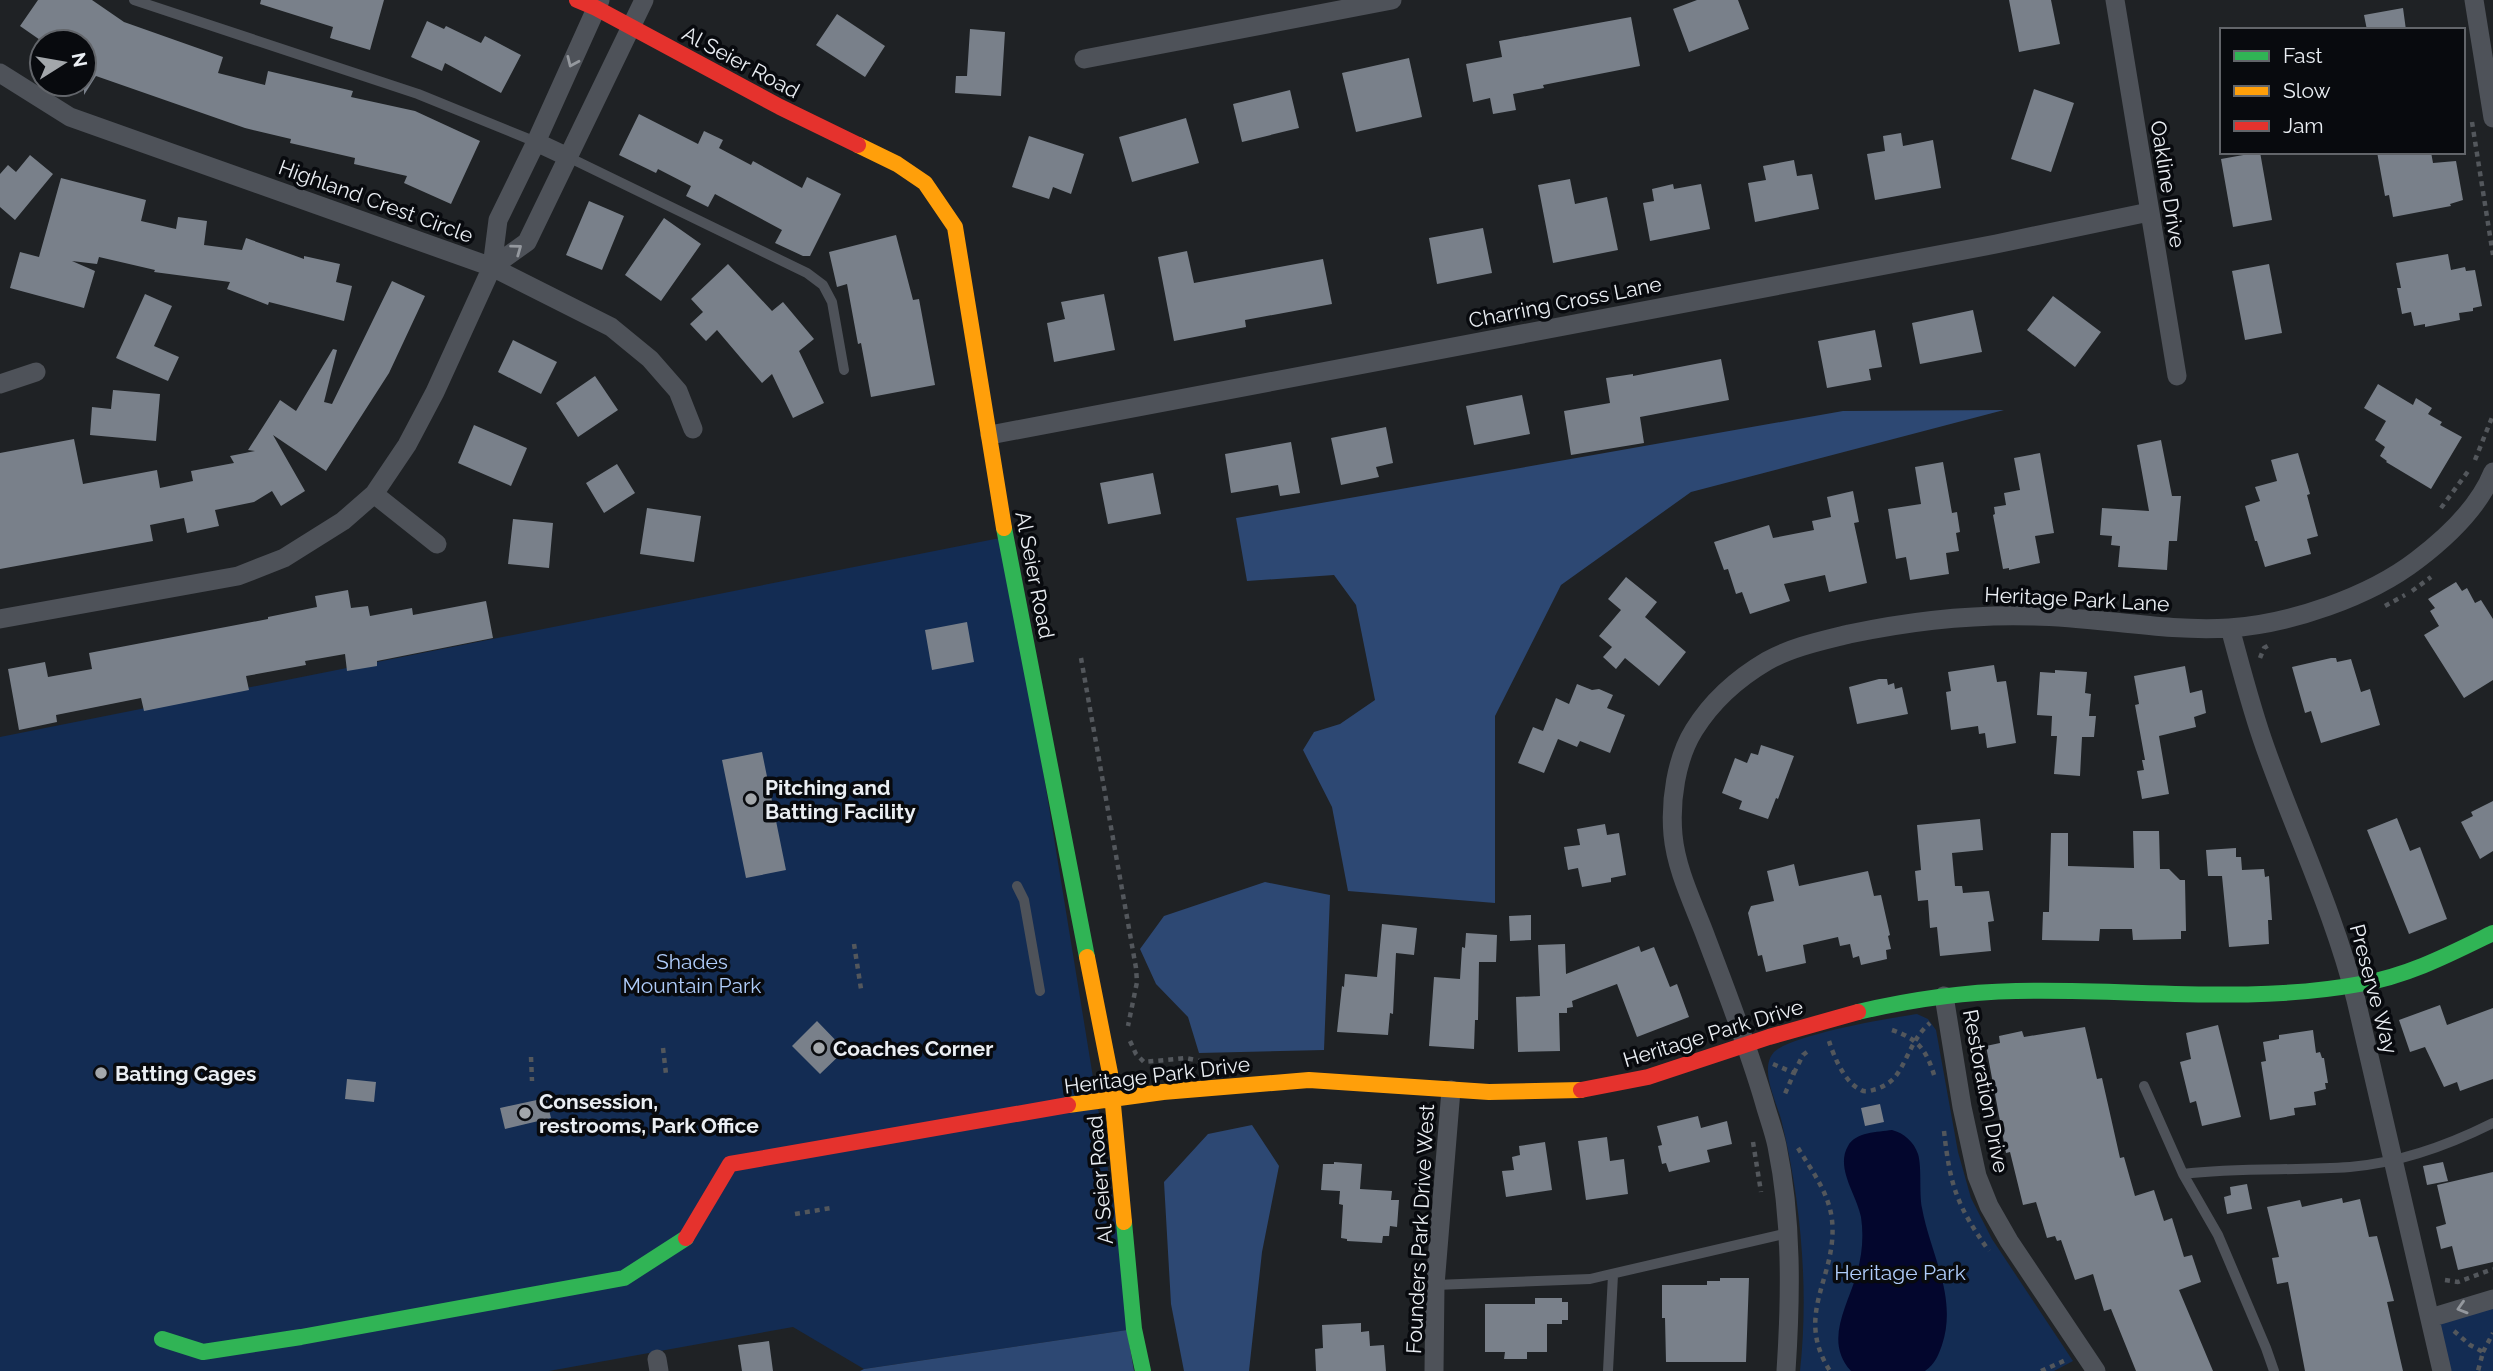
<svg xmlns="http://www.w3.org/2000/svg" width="2493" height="1371" font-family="Raleway,sans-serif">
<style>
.green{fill:#132c53}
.forest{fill:#2d4873}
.water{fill:#03062d}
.building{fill:#79808a}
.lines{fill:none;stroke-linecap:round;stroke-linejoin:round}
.path{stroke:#53575c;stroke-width:4.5;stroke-dasharray:5 5;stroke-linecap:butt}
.lane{stroke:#4e5259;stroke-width:10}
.street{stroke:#4e5259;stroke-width:19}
.fast{stroke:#30b455;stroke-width:16}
.slow{stroke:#ff9f0a;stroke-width:16}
.jam{stroke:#e5322d;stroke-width:16}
.oneway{stroke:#94989e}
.poi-dot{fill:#a3a7ab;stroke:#080a0e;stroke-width:2.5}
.labels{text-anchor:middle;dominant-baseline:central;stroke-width:7;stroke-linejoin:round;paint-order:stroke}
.street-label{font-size:21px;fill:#eaeef3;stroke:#080a0e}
.poi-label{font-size:21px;font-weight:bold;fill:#eaeef3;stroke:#080a0e;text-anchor:start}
.park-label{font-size:21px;fill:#b0cdfb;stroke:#080a0e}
</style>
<rect width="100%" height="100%" fill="#1f2225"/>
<path class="green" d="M1005 537 1134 1329 864 1369 793 1327 549 1371H0V737Z
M1917 1014 1928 1019 1936 1030 1958 1152 1971 1198 1992 1239 2073 1361 2054 1371H1800C1809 1290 1801 1202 1782 1123 1778 1104 1758 1070 1774 1052 1791 1035 1889 1018 1917 1014Z
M2493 1299V1371H2450L2437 1316Z"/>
<path class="forest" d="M2004 410 1691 492 1561 585 1495 716V903L1348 891 1332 807 1303 750 1314 732 1340 724 1375 700 1356 605 1334 575 1247 581 1236 518 1843 411Z
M1265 882 1330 895 1324 1050 1199 1053 1188 1017 1156 984 1140 949 1164 916Z
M1252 1125 1279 1166 1262 1252 1249 1371H1184L1171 1304 1164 1182 1208 1134Z
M1127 1330 1134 1371H860L864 1369Z"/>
<path class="water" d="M1892 1130C1904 1133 1914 1142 1918 1154 1922 1167 1919 1192 1922 1208 1930 1253 1958 1297 1942 1345 1938 1356 1935 1364 1925 1371H1851C1824 1342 1847 1307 1856 1276 1862 1257 1864 1237 1861 1217 1857 1195 1835 1168 1848 1146 1855 1132 1878 1132 1892 1130Z"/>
<path class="building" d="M38 0H92L124 22 223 57 218 73 265 85 268 71 353 91 351 97 415 111 480 141 451 204 404 183 407 176 354 164 355 158 290 143 291 139 245 128 96 76 84 95V42H43L20 26Z
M261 0H384L370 50 330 38 333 27 260 4Z
M1697 0H1738L1749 29 1689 52 1673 9Z
M2009 0H2051L2060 44 2019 52Z
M2403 8 2406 30H2367L2364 15Z
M837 14 885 46 865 77 816 45Z
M1631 17 1640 66 1543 85 1544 88 1513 94 1516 110 1493 114 1490 98 1473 102 1466 64 1502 57 1499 41Z
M427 21 444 29 446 26 481 43 485 36 521 55 501 93 445 63 442 71 411 57Z
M970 29 1005 32 1001 96 955 93 956 76H967Z
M1409 58 1422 117 1356 132 1342 73Z
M2034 89 2074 103 2051 172 2011 159Z
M1290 90 1299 128 1242 142 1233 104Z
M639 114 698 144 704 131 723 140 719 148 751 165 753 161 802 188 807 177 841 194 810 256H803L775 243 782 230 715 194 708 207 686 196 691 186 658 169 656 173 619 155Z
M1186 118 1199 163 1132 182 1119 137Z
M1901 133 1903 146 1933 140 1941 188 1875 200 1867 154 1885 151 1883 136Z
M1029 136 1084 154 1071 194 1053 187 1049 199 1012 187Z
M2260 152 2272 220 2233 227 2221 159Z
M2377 152H2431L2433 163 2456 161 2463 200 2450 204 2451 206 2393 217 2389 195 2385 196Z
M30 155 53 174 15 220 0 207V174L8 165 16 172Z
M1794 160 1797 176 1812 174 1819 209 1755 222 1748 183 1766 180 1763 166Z
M61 178 146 200 141 221 176 229 178 217 207 221 204 245 242 250 246 238 304 259V256L340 264 336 282 352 286 344 321 269 302 268 305 227 289 230 282 154 272 155 270 99 257 97 264 72 261 95 271 84 308 10 288 20 252 39 257Z
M1570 179 1575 204 1607 197 1618 250 1553 263 1538 185Z
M1673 184 1674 189 1701 184 1710 229 1650 241 1643 203 1654 201 1652 189Z
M589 201 624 216 602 270 566 255Z
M664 218 701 244 661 301 625 275Z
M1483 228 1492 273 1437 284 1429 238Z
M896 235 913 300 919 299 935 385 871 397 861 343 858 344 847 284 837 287 829 252Z
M1187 251 1194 283 1323 259 1332 304 1245 320 1246 327 1174 341 1158 257Z
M2448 254 2451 270 2465 267 2466 271 2475 270 2482 306 2473 308V311L2459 313 2460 320 2425 327V324L2414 326 2411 312 2402 314 2397 288H2401L2396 263Z
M728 264 772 311 783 302 814 339 799 351 824 403 793 418 772 374 762 383 717 330 706 341 690 324 703 312 691 299Z
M2269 264 2282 333 2245 340 2232 271Z
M392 281 425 296 389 373 326 471 273 435 305 491 281 506 272 491 254 502 215 510 219 526 187 533 184 518 150 525 153 541 0 569V453L74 439 83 484 157 470 160 488 193 481 191 471 234 463 230 456 255 451 248 450 280 400 296 411 333 349 337 350 324 402 332 404Z
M145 294 172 306 154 346 179 357 168 381 116 358Z
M1104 294 1115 350 1054 362 1047 323 1065 319 1061 302Z
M2053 296 2101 332 2075 367 2027 330Z
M1973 310 1982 352 1920 364 1912 323Z
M1875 330 1882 367 1869 369 1871 380 1827 388 1818 341Z
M513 340 557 362 541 394 498 372Z
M1721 359 1729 400 1640 417 1644 443 1571 455 1564 411 1610 403 1606 378 1633 374V376Z
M595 376 618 410 578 437 556 403Z
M2378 384 2413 405 2416 398 2432 408 2428 414 2442 422 2440 425 2462 437 2431 489 2386 462 2387 461 2380 456 2385 447 2375 440 2386 421 2364 408Z
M113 390 160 394 156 441 90 435 92 407 111 409Z
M1522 395 1530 434 1474 445 1466 406Z
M474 425 527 448 511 486 458 463Z
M1386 427 1393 463 1376 467 1379 477 1341 485 1331 438Z
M2161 440 2172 496H2181L2177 541H2169L2167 570 2118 567 2120 546 2111 545 2112 536 2100 535 2102 508 2149 511 2137 445Z
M1291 442 1300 493 1280 496 1278 485 1231 493 1225 454Z
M2040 453 2054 533 2035 536 2040 563 2009 570V568L2003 569 1993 515 1995 514 1994 507 2006 505 2004 493 2020 490 2014 458Z
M2298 453 2310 494 2307 495 2318 536 2307 539 2311 554 2265 567 2257 541H2255L2245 506 2260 501 2255 487 2277 481 2271 460Z
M1943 462 1952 513 1957 512 1960 532 1956 533 1959 551 1946 553 1949 574 1910 580 1906 557 1896 559 1888 509 1921 504 1915 467Z
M617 464 635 493 604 513 586 483Z
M1153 473 1161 514 1108 524 1100 483Z
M1853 491 1859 522 1854 523 1867 583 1829 592 1825 575 1784 584 1790 601 1750 614 1742 592 1736 594 1728 569 1724 570 1714 542 1769 525 1773 538 1814 530 1812 521 1831 517 1827 497Z
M647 508 701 516 694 562 640 554Z
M513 519 553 523 549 568 508 564Z
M1626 577 1657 602 1645 617 1686 652 1659 686 1625 658 1616 669 1603 657 1612 647 1599 636 1621 610 1608 599Z
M2456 582 2462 591 2467 588 2475 603 2481 600 2493 619V680L2464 698 2424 635 2439 626 2430 611 2435 608 2428 599Z
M348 590 351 608 368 606 370 616 412 608 413 615 486 601 493 638 377 661V666L347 671 345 654 305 661 306 665 246 676 249 690 144 711 141 698 56 715 57 722 19 730 8 669 45 662 48 677 92 669 89 653 268 619V617L317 607 315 596Z
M967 622 974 662 932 670 925 630Z
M2331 658H2336L2337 662 2351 659 2361 692 2370 689 2380 725 2321 743 2311 711 2305 713 2292 667Z
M1994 665 1997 682 2006 681 2016 743 1987 748 1985 733 1979 734 1978 726 1951 730 1946 692 1951 691 1948 672Z
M2185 666 2190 693 2202 690 2206 713 2194 717 2196 727 2159 736 2169 794 2142 799 2137 771 2144 770 2142 760H2145L2135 705 2139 704 2134 676Z
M2055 670 2087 672 2085 693 2091 694 2089 716H2096L2094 737H2082L2080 776 2054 774 2057 736H2051L2052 716 2037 715 2040 672 2055 673Z
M1879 679H1887L1888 685 1894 683 1895 689 1902 687 1908 714 1857 724 1849 687Z
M1577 684 1592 690 1599 689 1613 695 1607 708 1625 715 1610 753 1580 741 1577 747 1558 739 1544 773 1518 763 1533 727 1543 731 1556 698 1569 704Z
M1761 745 1794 756 1778 799 1776 798 1768 819 1739 809 1742 801 1722 793 1735 758 1747 763 1751 753 1758 755Z
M762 752 786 870 746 878 722 760Z
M2493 801V851L2480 859 2461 822 2473 816 2471 812Z
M2397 818 2410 851 2420 847 2447 919 2409 934 2367 830Z
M1980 819 1983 850 1952 853 1955 886H1962L1963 893 1989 891 1994 921 1988 922 1991 951 1940 956 1937 927 1930 928 1928 900 1918 901 1915 871 1921 870 1917 825Z
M1605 824 1607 835 1619 833 1626 875 1611 878V882L1582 887 1578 868 1568 870 1564 847 1580 845 1577 829Z
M2133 831H2159L2160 869H2169L2180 880H2185L2186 931H2181V939L2133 940 2132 929H2100L2099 941 2042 940 2043 912H2049L2051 833H2068V866L2134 868Z
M2236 848V857H2241L2242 870 2264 869 2265 877 2269 876 2272 920H2268L2269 944 2229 947 2222 876H2208L2206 850Z
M1794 864 1799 886 1868 871 1874 896 1881 895 1890 935 1888 936 1891 949 1886 950 1887 959 1861 965 1859 956 1853 958 1850 944 1840 946 1838 937 1803 945 1806 963 1766 972 1762 955 1758 956 1748 913 1751 906 1774 901 1767 871Z
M1531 915V940L1510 941 1509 916Z
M1382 924 1417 928 1414 955 1396 953 1393 1014 1390 1013 1388 1035 1337 1032 1342 986 1344 987 1345 974 1377 977Z
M1466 933 1497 935 1496 962H1479L1478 1020H1475L1474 1049 1429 1046 1434 977 1460 979 1462 947 1465 948Z
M1565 944 1566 974 1639 946 1641 952 1654 947 1670 987 1677 984 1689 1017 1637 1037 1617 984 1572 1001 1573 1007 1567 1008V1013H1559L1560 1051 1518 1052 1516 997 1540 996 1538 945Z
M2440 1005 2447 1025 2493 1008V1079L2460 1091 2457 1082 2444 1087 2425 1047 2410 1052 2399 1020Z
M817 1021 845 1050 820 1074 792 1046Z
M2218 1025 2241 1117 2202 1126 2196 1101 2190 1103 2180 1062 2191 1059 2186 1033Z
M2085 1027 2097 1079 2102 1078 2120 1158 2124 1157 2135 1196 2154 1190 2164 1221 2172 1218 2184 1257 2192 1255 2201 1282 2179 1290 2213 1371H2136L2111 1309 2104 1311 2093 1274 2075 1280 2061 1240 2057 1241 2055 1236 2047 1238 2036 1202 2023 1205 2010 1152 2006 1153 1986 1046 2000 1043 1999 1036 2022 1031 2024 1037Z
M2313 1030 2316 1053 2320 1052 2322 1058H2324L2328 1083H2325L2326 1089 2314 1092 2316 1105 2294 1108 2295 1115 2270 1120 2261 1062 2266 1061 2263 1042 2279 1039V1035Z
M347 1079 376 1082 374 1102 345 1099Z
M546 1098 551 1118 505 1129 500 1108Z
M1880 1104 1884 1122 1865 1126 1861 1108Z
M1698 1116 1701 1128 1727 1121 1732 1144 1707 1150 1710 1162 1669 1172 1666 1163 1662 1164 1658 1146 1662 1145 1657 1126Z
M1607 1137 1610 1161 1624 1159 1628 1194 1586 1200 1578 1141Z
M1545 1142 1552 1190 1506 1197 1502 1171 1514 1170 1512 1157 1520 1155 1519 1146Z
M1334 1162 1362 1164 1360 1189 1392 1191 1391 1200H1399L1397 1227 1390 1226 1389 1236H1383L1382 1243 1347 1241V1239L1341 1238 1343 1205 1339 1204 1340 1191 1321 1190 1323 1164H1334Z
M2443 1162 2448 1181 2427 1185 2423 1166Z
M2493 1172V1262L2458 1270 2452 1246 2441 1249 2436 1227 2446 1224 2437 1185Z
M2247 1184 2252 1209 2227 1214 2224 1197 2231 1195 2230 1187Z
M2342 1198 2343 1203 2360 1199 2369 1237 2377 1236 2394 1301 2387 1302 2403 1371H2305L2288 1282 2277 1284 2272 1258 2279 1257 2267 1207 2300 1200 2302 1207Z
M1720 1278H1749L1746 1362H1666L1665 1318H1662V1285H1707V1281H1720Z
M1535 1298H1562V1302H1568V1320H1562V1324H1547V1352H1527V1359H1504L1505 1352H1485V1304H1535Z
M1361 1323V1332L1369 1331 1370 1346 1384 1345 1386 1371H1316L1315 1349 1323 1348 1322 1325Z
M769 1341 773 1371H742L738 1345Z"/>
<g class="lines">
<path class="path" d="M2472 122 2493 255
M2475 460 2493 415
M2441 508 2469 470
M2412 591 2431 577
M2385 606 2405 595
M1081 658 1136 968 1137 982 1128 1026
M2260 658 2264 648 2271 644
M854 944 861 989
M1892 1030C1919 1039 1927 1051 1935 1078
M1130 1041 1136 1054 1144 1062 1186 1058 1204 1062
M1829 1041C1834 1057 1845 1083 1861 1090 1866 1093 1872 1090 1877 1089 1884 1086 1890 1083 1895 1077 1908 1060 1912 1038 1930 1023
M663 1048 666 1074
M531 1057 532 1081
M1773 1064 1794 1073 1784 1096
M1794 1073 1803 1055 1807 1052
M1944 1131C1950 1186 1957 1206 1989 1251
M1753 1142 1761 1192
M1798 1148C1812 1171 1829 1193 1832 1220 1838 1277 1793 1313 1830 1371
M795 1214 831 1208
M2445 1280 2458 1282 2493 1269
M2454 1331 2470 1345 2483 1352 2478 1371
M2483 1352 2493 1333
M2041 1371 2066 1360"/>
<path class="lane" d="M134 0 418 94 536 142
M568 157 807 273 823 285 832 302 844 370
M1017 886 1024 900 1040 991
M2144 1086 2183 1174 2218 1235 2266 1348 2274 1371
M2183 1174C2239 1167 2294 1171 2350 1167 2399 1163 2449 1145 2493 1123
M1435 1285 1590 1279 1788 1233
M1608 1371 1613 1275"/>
<path class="street" d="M600 0 536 142 498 220 492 267 527 242 644 0
M2115 0 2177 376
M2474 0 2493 118
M1084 59 1392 0
M0 73 70 117 492 267 611 327 650 359 678 391 693 429
M536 142 568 157
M0 384 36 372
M990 435 1996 244 2149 212
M374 494 437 544
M0 619 238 576 284 558 343 521 374 494 407 445 435 392 492 267
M2230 628C2241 668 2251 708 2265 747 2295 832 2334 912 2356 1000L2442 1371
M1944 996 1962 1107 1977 1176 1989 1206 2009 1241 2096 1371
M2430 1318 2493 1299
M657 1359 659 1371
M1434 1371 1435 1285 1451 1090
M1786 1371C1791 1296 1792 1219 1777 1146 1774 1131 1768 1116 1764 1101 1747 1043 1725 988 1704 932 1692 901 1676 868 1673 835 1670 801 1676 759 1694 730 1712 701 1738 678 1767 661 1792 647 1821 641 1849 634 1910 621 1971 614 2034 616 2099 617 2164 632 2229 628 2290 624 2369 597 2417 560 2446 538 2479 507 2493 472"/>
<path class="fast" d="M1004 528 1087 957
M1858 1012C1909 1000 1963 992 2016 991 2131 988 2246 1005 2360 984 2408 976 2450 954 2493 933
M1124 1222 1134 1329 1143 1371
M162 1339 203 1352 301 1337 624 1278 686 1238"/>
<path class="slow" d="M858 145 897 164 925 183 955 227 1004 528
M1087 957 1110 1073 1124 1222
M1068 1105 1163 1092 1309 1080 1489 1092 1581 1090"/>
<path class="jam" d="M577 0 596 8 780 107 858 145
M1581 1090 1648 1077 1769 1037 1858 1012
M686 1238 730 1164 1068 1105"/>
</g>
<defs><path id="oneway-chevron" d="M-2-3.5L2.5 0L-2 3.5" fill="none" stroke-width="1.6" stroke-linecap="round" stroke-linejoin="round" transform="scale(1.75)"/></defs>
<g class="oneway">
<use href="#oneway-chevron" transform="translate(572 62) rotate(114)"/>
<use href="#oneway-chevron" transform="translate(517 249) rotate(-36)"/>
<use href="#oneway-chevron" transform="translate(2462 1308) rotate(163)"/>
</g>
<g class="poi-dot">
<circle cx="751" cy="799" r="7"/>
<circle cx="819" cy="1048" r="7"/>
<circle cx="101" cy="1073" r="7"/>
<circle cx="525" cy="1113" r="7"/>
</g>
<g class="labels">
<g class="street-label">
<text transform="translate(741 62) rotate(28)">Al Seier Road</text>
<text transform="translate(2168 184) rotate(81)">Oakline Drive</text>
<text transform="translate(376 201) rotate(20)">Highland Crest Circle</text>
<text transform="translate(1565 302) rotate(-11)">Charring Cross Lane</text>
<text transform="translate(1035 575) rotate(79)">Al Seier Road</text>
<text transform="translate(2077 599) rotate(3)">Heritage Park Lane</text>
<text transform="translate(2374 989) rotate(75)">Preserve Way</text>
<text transform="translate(1713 1033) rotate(-17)">Heritage Park Drive</text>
<text transform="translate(1157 1075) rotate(-7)">Heritage Park Drive</text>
<text transform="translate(1986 1091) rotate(79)">Restoration Drive</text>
<text transform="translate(1100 1180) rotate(-95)">Al Seier Road</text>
<text transform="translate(1420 1229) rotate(-87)">Founders Park Drive West</text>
</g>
<g class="poi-label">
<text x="765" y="787">Pitching and<tspan x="765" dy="24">Batting Facility</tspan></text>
<text x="833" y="1048">Coaches Corner</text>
<text x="115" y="1073">Batting Cages</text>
<text x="539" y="1101">Consession,<tspan x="539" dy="24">restrooms, Park Office</tspan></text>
</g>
<g class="park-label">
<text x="692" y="961">Shades<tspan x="692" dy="24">Mountain Park</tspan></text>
<text x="1900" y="1272">Heritage Park</text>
</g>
</g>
<rect x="2220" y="28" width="245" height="126" fill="#080a0e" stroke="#62656a" stroke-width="2"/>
<rect x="2234" y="51" width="35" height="10" fill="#30b455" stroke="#62656a" stroke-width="2"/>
<text x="2283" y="63" font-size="21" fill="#eaeef3">Fast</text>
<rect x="2234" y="86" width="35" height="10" fill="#ff9f0a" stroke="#62656a" stroke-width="2"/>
<text x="2283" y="98" font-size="21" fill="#eaeef3">Slow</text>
<rect x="2234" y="121" width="35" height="10" fill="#e5322d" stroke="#62656a" stroke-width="2"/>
<text x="2283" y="133" font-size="21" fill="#eaeef3">Jam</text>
<g transform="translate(63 63) rotate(79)"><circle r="33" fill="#080a0e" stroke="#62656a" stroke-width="2"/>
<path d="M0-5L12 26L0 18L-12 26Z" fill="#a3a7ab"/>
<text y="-10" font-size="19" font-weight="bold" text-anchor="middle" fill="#eaeef3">N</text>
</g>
</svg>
